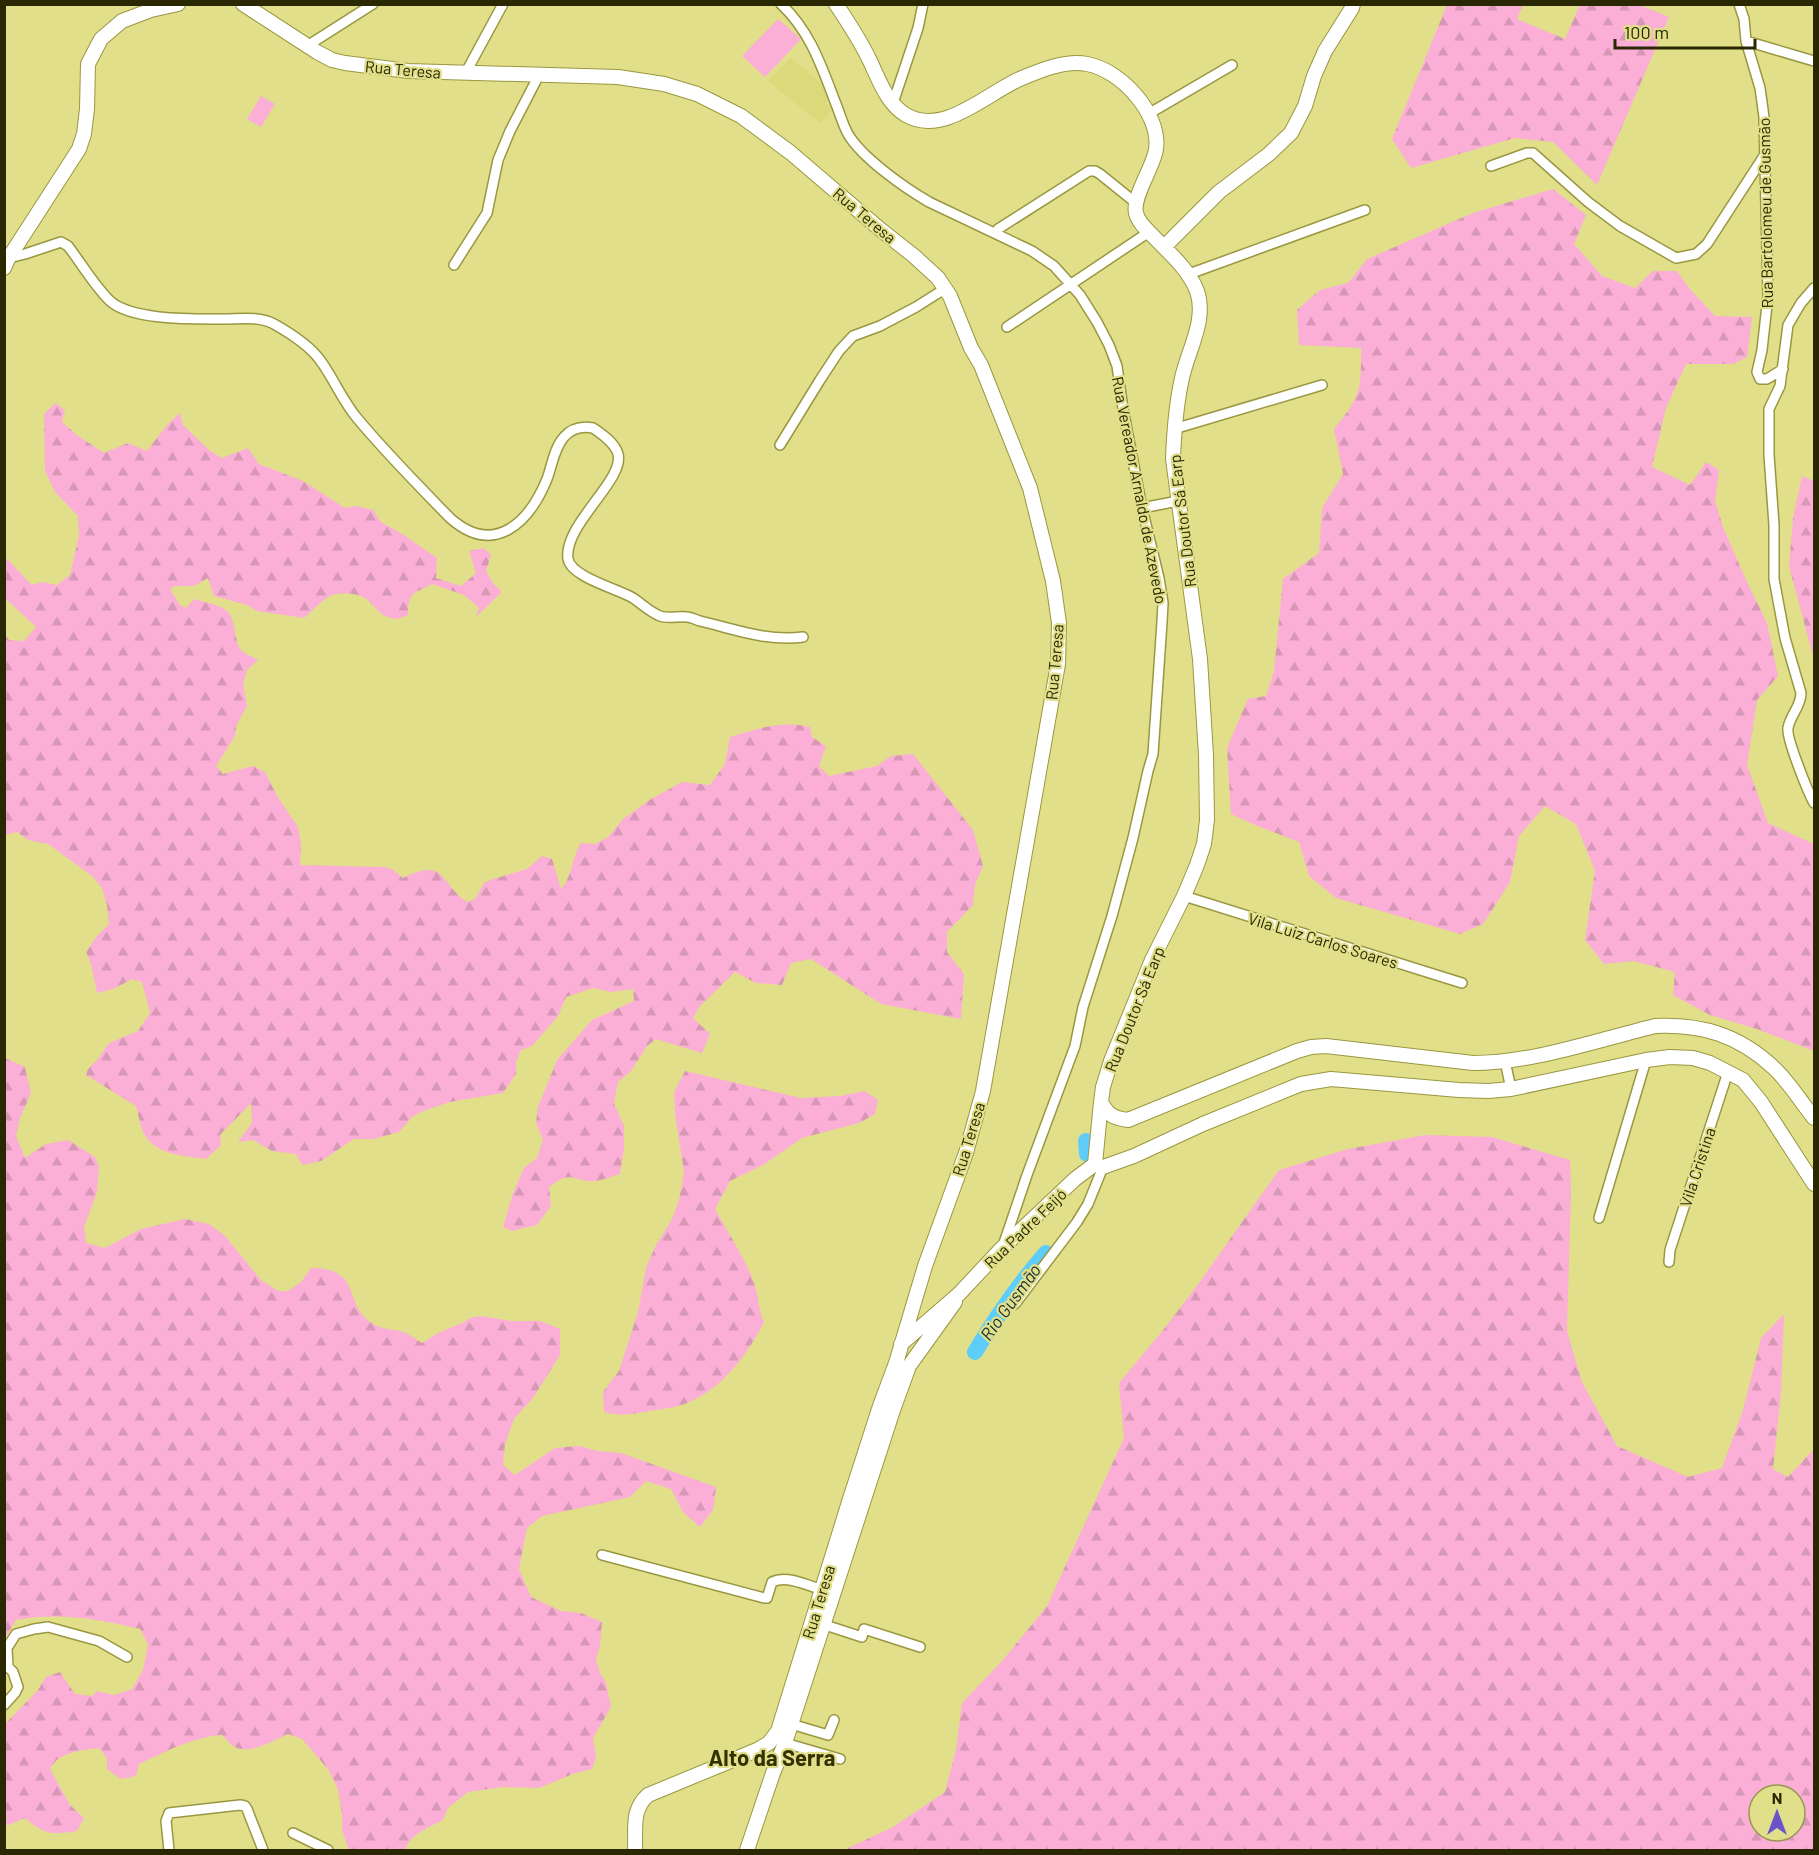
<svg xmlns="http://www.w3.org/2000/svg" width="1819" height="1855" font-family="Barlow,sans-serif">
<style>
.built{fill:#dbd979}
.forest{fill:url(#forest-firs);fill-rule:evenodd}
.park{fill:#fbafd6}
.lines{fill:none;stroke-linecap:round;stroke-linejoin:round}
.river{stroke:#5ecdf9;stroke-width:16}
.street-casing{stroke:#9a9741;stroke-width:12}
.secondary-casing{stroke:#9a9741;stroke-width:16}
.street{stroke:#fff;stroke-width:9}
.secondary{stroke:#fff;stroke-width:14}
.labels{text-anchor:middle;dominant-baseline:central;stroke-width:4.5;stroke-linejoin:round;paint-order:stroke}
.street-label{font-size:16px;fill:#292803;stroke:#e1df89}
.water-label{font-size:18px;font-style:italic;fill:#152e38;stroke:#e1df89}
.district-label{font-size:22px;font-weight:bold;fill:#333101;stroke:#e1df89}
</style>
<defs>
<pattern id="forest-firs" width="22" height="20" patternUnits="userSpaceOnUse" patternTransform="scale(1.5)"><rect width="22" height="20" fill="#fbafd6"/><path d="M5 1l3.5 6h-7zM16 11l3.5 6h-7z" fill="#d797b6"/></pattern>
</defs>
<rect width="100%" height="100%" fill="#e1df89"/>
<path class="built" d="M791 58 826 87 830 97 825 103 833 109 820 123 768 81Z"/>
<path class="forest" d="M1447 5H1523L1517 19 1565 39 1580 5H1640L1669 17 1597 185 1553 142 1515 138 1411 168 1392 139Z
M1553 189 1586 215 1574 244 1602 276 1635 288 1653 271H1677L1689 288 1715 316 1752 317 1747 357 1733 364H1686L1666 408 1652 467 1690 485 1706 462 1719 470 1715 501 1723 527 1746 580 1767 623 1778 676 1757 700 1747 765 1768 823 1814 844V1051L1757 1029 1710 1015 1673 995 1675 972 1634 961 1604 964 1585 940 1595 871 1576 824 1545 806 1519 836 1510 882 1483 924 1460 934 1336 898 1309 876 1299 842 1255 825 1231 814 1227 748 1248 699 1266 696 1274 671 1283 579 1319 553 1322 508 1343 474 1334 429C1361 396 1361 391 1361 348L1299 345 1297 310 1320 290 1348 283 1367 259 1473 213Z
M55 403 65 410 62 422 78 436 104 453 128 443 147 451 167 425 180 413 183 425 210 451 222 458 248 448 259 464 303 481 345 508 356 506 373 510 381 522 404 535 437 558 436 578 461 586 476 573 469 551 484 548 491 555 486 571 493 583 502 592 476 617 479 608 464 595 432 584C414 594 408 591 408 615L397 619C381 616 381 614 370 602 362 593 341 591 330 596 321 601 312 611 304 618L257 611 247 605 214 596 208 578 194 586H175L170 589 180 605 186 608 194 599C204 602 218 604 226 610 237 619 233 639 241 650 245 654 253 657 258 660L247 670 243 684 247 706 236 726 235 736 216 766 223 774 253 766 265 772 277 796 298 827 301 844 300 865 383 867 392 869 403 878C447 856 440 885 467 902L475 899 484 883 493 879 527 869 542 856 552 859 561 889C573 875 571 859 581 843L595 844 608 837 623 819 651 799 682 782 710 785 725 764 730 737C756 729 782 720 810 727L812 737 826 746 819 766 829 776 877 766 891 756 913 754 973 830 983 866 975 885 973 905 947 932V952L964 974 961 1019 881 1004 811 959 791 963 782 985 756 983 735 972 700 1006 693 1018 710 1034 702 1053 656 1039 647 1046 631 1071 618 1082 614 1103 624 1126V1149L620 1174C612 1176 604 1180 596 1181 573 1183 574 1168 549 1187L551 1206 537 1225 512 1231 503 1227 513 1193 524 1168 537 1158 543 1140 536 1123 538 1107 557 1060 592 1020 634 1001 633 989 611 992 593 988 566 997 558 1016 532 1046 521 1050 516 1062V1074L503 1093 450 1102 423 1111 412 1117 399 1132 374 1139H354L321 1161 302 1165 296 1154 272 1151 253 1140 238 1142 252 1123 251 1103 220 1135 221 1145 206 1159C186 1156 158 1155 146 1137 140 1129 139 1115 136 1106L86 1075 88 1069 98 1059 109 1043 138 1031 150 1013 142 982 132 979 113 989 97 993 91 964 86 952 96 937 109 924 107 905 102 888 92 876 48 844 28 840 17 832 5 835 4 682 6 679 4 677 5 635 9 640 24 641 36 627 5 598V557L32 585 42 582 57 585 70 575 79 535 78 516 55 492 45 471 44 414Z
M1802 476 1814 481V660L1789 566 1793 518Z
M5 1058 25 1067 31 1093 20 1118 16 1136 25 1158 46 1144 68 1140 95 1157 99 1167 97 1192 84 1227 86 1243 105 1248 141 1229 185 1219 209 1224 224 1235 261 1280 278 1291H288L301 1282 311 1268C365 1268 341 1307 375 1325 384 1330 397 1329 406 1333 412 1336 417 1340 422 1343L438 1333 462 1323 470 1318 481 1316 511 1321H540L560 1329V1355L533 1398 514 1419 505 1444 503 1465 515 1475 555 1448 579 1446 598 1451 621 1453 716 1487 713 1510 700 1527 683 1512 671 1489 646 1481 630 1497 542 1516 527 1528 519 1569 531 1597 561 1611 581 1613 602 1622 600 1646 596 1659 600 1673 606 1682 611 1707 593 1738 596 1757 592 1769 575 1773 539 1788 503 1787 468 1792 448 1808 443 1820C430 1827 409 1835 405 1850H349L342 1830V1815L338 1789 328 1769 302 1739 288 1734C273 1741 253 1753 237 1748 231 1746 226 1739 222 1735 193 1737 165 1752 139 1764L136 1776 121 1779 107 1769V1758L99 1748C82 1750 58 1752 50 1769L70 1805 84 1818 77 1831C52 1835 45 1835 25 1818L9 1825 5 1824V1724L38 1690 46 1677 60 1672 75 1694 92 1696 97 1691 114 1695 132 1689 143 1670 148 1644 140 1629C99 1619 58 1612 16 1620L5 1639Z
M685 1071 801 1098 840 1096 865 1091 878 1100 875 1114 859 1123 802 1138 763 1165 730 1181 715 1209C727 1231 747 1261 755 1286 759 1298 758 1310 764 1322 746 1357 722 1389 685 1404 674 1408 661 1409 649 1411 631 1414 622 1417 604 1412L603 1392 619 1371 638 1312 646 1268 655 1247 672 1219 679 1200 684 1172 675 1114 674 1092Z
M1425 1135 1492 1137 1570 1160 1571 1192 1567 1331 1582 1382 1617 1446 1688 1477 1722 1468 1743 1410 1761 1338 1784 1314 1781 1393 1773 1469 1788 1477 1814 1449V1850H844L893 1827 945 1792 956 1749 962 1703 1002 1661 1047 1606 1124 1438 1119 1383 1164 1329 1196 1287 1279 1170 1348 1149ZM1759 1795H1795V1831H1759Z"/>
<path class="park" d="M778 19 801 39 765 77 742 56Z
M261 96 275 104 261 127 247 119Z"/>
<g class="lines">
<path class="river" d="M1086 1141 1087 1154
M975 1352C996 1317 1019 1284 1046 1253"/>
<g class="street-casing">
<path id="street" d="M781 4C811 32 822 68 836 104 840 114 843 125 848 134 862 158 905 188 929 202L1032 251 1054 266 1080 295 1097 322 1109 345 1117 366 1123 409 1142 508 1159 578 1163 603 1162 622 1153 754 1148 771 1133 838 1112 916 1083 1007 1075 1046 1027 1175 1003 1246
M1739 4 1744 19 1746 41 1760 88 1764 117 1768 296 1762 350 1757 372 1760 379H1767L1783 369
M1746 41 1814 61
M307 46 373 4
M465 74 503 4
M893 103 918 28 923 4
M1150 113 1232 65
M1491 166 1527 153H1533L1588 202 1620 226 1676 258 1696 254 1707 244 1764 156
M998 229 1089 171H1095L1100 174 1136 203
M9 258 25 254 61 242 68 246C81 263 94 285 109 300 130 321 196 319 224 319 240 319 259 316 274 324 290 333 309 345 320 360 334 379 342 400 357 418 386 453 418 485 450 518 494 557 529 523 547 479 552 466 554 448 564 437 572 428 582 426 593 428 602 434 615 443 618 454 625 480 563 525 568 559 571 577 618 589 633 598 642 604 650 612 660 616 668 619 678 616 687 617 691 617 696 620 700 621 734 629 768 642 803 637
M454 265 487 213 498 160 510 131 539 75
M1189 274 1365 210
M1814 288 1801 303 1788 325 1780 386 1769 409V455L1774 525V579L1785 638 1801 693C1801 707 1790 715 1788 728 1786 738 1808 792 1814 803
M1007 327 1149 232
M1174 429 1322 385
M780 445 820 380 839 351 853 336 880 326 916 307 946 288
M1142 508 1178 501
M1184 896 1462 983
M1505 1061 1511 1089
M1599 1218 1646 1060
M1669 1262 1670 1250 1728 1072
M1015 1304 1077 1222 1088 1204 1103 1167 1100 1166
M602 1555 764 1598H767L772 1582C787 1575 807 1585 822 1590
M822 1624 862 1637 864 1629 920 1647
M4 1667H8L13 1672 18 1687 15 1693 4 1705
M8 1667 7 1648 16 1634 34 1629 48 1627 99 1641 127 1657
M791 1724 828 1735 834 1720
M785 1743 840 1759
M293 1833 328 1850
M169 1850 166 1821 169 1813 240 1805 245 1806 247 1809 263 1850"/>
</g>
<g class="secondary-casing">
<path id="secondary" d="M243 4 317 52 332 60 345 63 408 71 618 77 664 84 697 94 741 116 791 153 881 230 914 256 938 278 950 296 971 348 981 365 1030 488 1053 581 1059 623 1058 664 983 1091 966 1153 925 1266 896 1363 880 1406 849 1502 778 1731 769 1743 757 1750 648 1795C631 1810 636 1829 635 1850
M836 4C848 22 860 40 869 59 879 79 886 103 906 115 944 137 988 92 1022 78 1041 70 1066 60 1087 64 1121 70 1161 114 1156 149 1154 166 1132 197 1136 213 1138 222 1146 229 1152 235 1168 252 1188 268 1197 291 1207 320 1188 350 1182 378 1176 405 1174 432 1173 459L1200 659 1206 755 1207 820 1204 844 1197 865 1184 896 1152 960 1111 1061 1103 1087 1101 1102 1095 1164 1075 1179 1002 1248 959 1294 901 1344
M1164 247 1219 192 1269 154 1291 133 1305 106 1314 76 1325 51 1352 8 1353 4
M4 268 8 259 79 149 84 134 87 109 88 64 101 39 122 21 151 10 178 4
M1101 1102C1108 1115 1113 1118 1128 1120L1297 1051 1311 1047 1326 1046 1473 1063C1532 1063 1598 1040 1655 1026 1702 1024 1739 1035 1774 1068 1789 1082 1801 1102 1814 1118
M1103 1167 1134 1156 1203 1124 1301 1084 1331 1079 1459 1090 1488 1091 1511 1089 1646 1060 1670 1057 1693 1058 1710 1063 1743 1080 1761 1102 1814 1184
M747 1850 773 1773 785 1743 893 1410 909 1366 955 1302"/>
</g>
<use href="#street" class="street"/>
<use href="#secondary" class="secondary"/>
</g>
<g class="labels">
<g class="street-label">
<text transform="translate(403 69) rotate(5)">Rua Teresa</text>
<text transform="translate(1765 213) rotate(-91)">Rua Bartolomeu de Gusmão</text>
<text transform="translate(865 215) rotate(40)">Rua Teresa</text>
<text transform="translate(1140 490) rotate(79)">Rua Vereador Arnaldo de Azevedo</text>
<text transform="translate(1182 521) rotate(-97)">Rua Doutor Sá Earp</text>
<text transform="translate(1054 662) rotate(-85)">Rua Teresa</text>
<text transform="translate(1323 940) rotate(17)">Vila Luiz Carlos Soares</text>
<text transform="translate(1134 1009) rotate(-68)">Rua Doutor Sá Earp</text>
<text transform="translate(968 1139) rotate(-73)">Rua Teresa</text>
<text transform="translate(1697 1167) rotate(-72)">Vila Cristina</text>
<text transform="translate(1025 1228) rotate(-44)">Rua Padre Feijó</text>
<text transform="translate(818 1602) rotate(-73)">Rua Teresa</text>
</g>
<g class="water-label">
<text transform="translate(1010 1302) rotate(-54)">Rio Gusmão</text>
</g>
<g class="district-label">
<text x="772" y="1757">Alto da Serra</text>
</g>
</g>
<rect width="1819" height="1855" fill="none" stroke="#292803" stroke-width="12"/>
<g transform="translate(1777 1813)"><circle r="28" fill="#e1df89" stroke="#979653" stroke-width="1.5"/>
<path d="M0-4.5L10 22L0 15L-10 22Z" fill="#6952cb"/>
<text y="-9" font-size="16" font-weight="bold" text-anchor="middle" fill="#292803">N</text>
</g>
<path d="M1615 39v9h140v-9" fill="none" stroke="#292803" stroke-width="3"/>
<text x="1624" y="39" font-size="18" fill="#292803" stroke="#e1df89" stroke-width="4.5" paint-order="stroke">100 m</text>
</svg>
